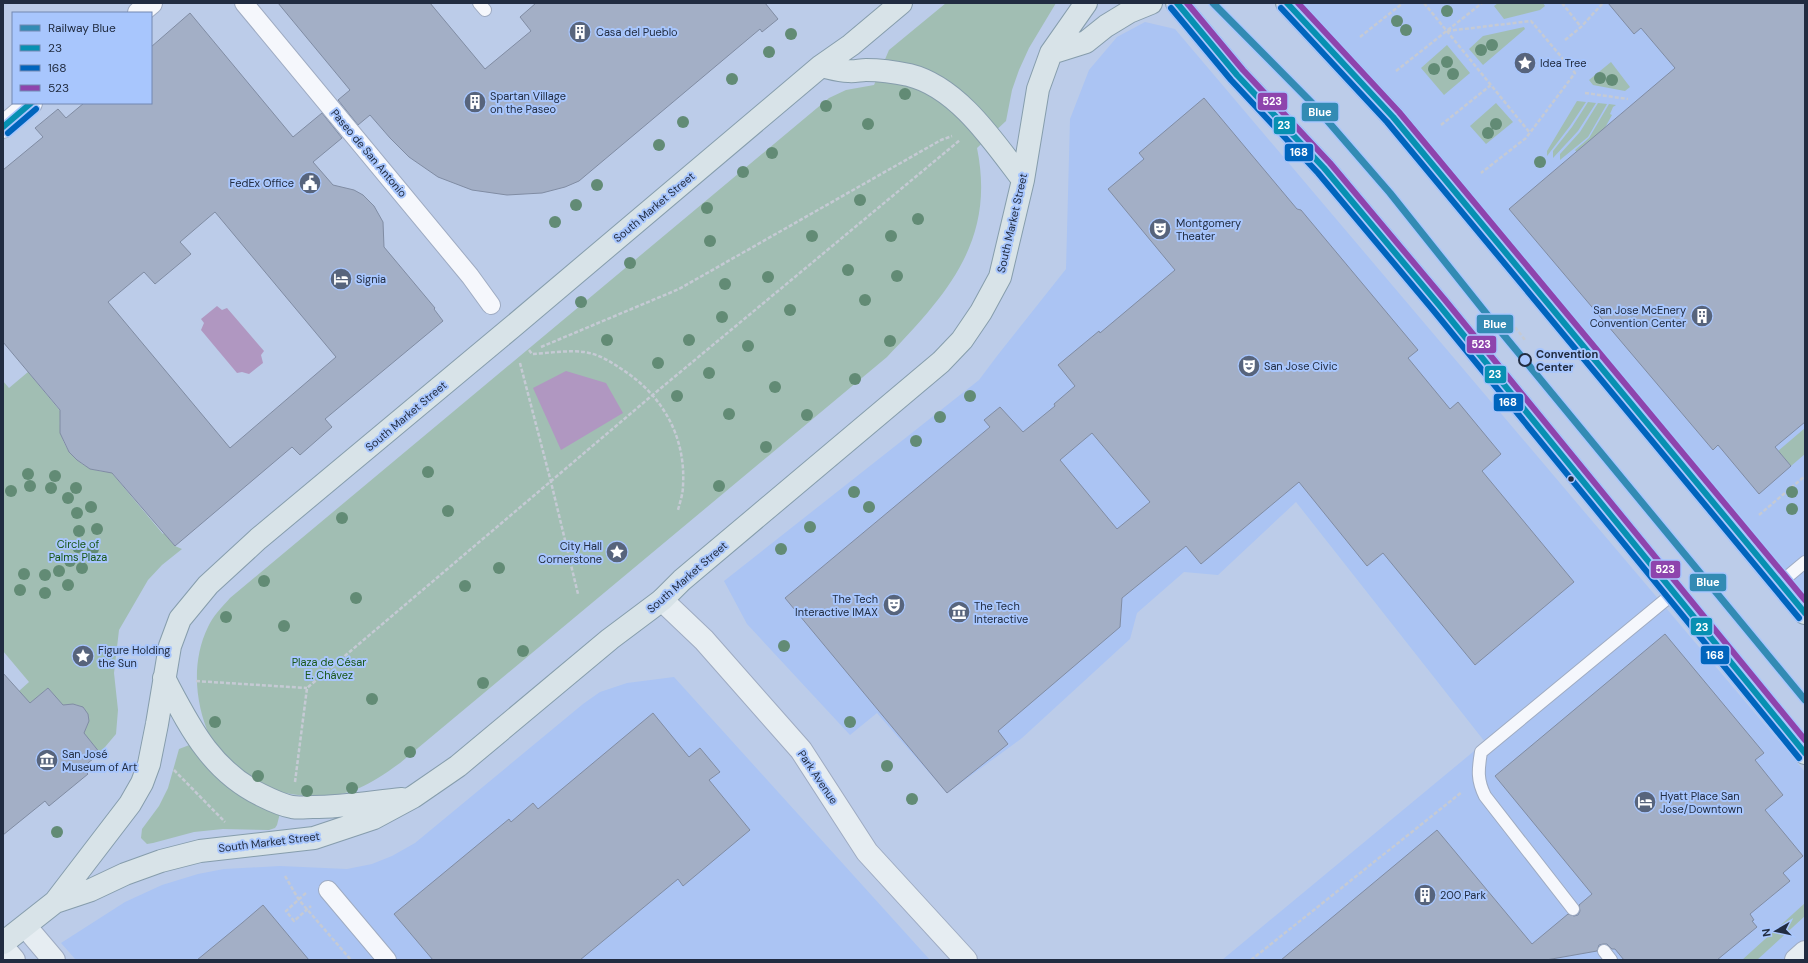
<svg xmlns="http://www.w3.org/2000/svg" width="1808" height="963" font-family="'DM Sans',sans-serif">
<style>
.built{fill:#abc4f3}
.green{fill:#a1beb3}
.water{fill:#b097c1}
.building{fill:#a3afc6;stroke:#808ca3;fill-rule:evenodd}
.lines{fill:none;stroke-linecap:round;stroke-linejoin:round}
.service-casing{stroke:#9eabc2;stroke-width:14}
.pedestrian-casing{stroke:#9eabc2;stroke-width:20}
.minor-casing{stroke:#9eabc2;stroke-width:24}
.secondary-casing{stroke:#9eabc2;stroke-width:24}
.primary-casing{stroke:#869dac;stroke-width:24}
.path{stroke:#c5cad4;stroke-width:2.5;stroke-dasharray:4 2;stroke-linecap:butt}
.service{stroke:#f5f7fc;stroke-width:12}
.pedestrian{stroke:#f5f7fc;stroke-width:18}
.minor{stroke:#f5f7fc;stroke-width:22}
.secondary{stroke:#e6edf2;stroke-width:22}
.primary{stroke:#d8e3e8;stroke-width:22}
.bus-1-casing{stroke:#a8c6fd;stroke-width:9}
.bus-2-casing{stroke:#a8c6fd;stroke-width:9}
.bus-3-casing{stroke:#a8c6fd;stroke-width:9}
.bus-1{stroke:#0790b2;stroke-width:6}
.bus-2{stroke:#0065bd;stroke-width:6}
.bus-3{stroke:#8e44ad;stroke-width:6}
.rail-1-casing{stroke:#a8c6fd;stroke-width:10}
.rail-1{stroke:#338bb4;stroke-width:7}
.tree{fill:#628b75}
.stop-dot{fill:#a8c6fd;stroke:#212c41;stroke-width:2}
.bus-dot{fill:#212c41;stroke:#a8c6fd;stroke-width:1.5}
.labels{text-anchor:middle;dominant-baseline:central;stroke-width:4;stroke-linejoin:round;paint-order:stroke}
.poi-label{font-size:11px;fill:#212c41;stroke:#a8c6fd;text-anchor:start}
.street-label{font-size:11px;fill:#212c41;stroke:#a8c6fd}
.stop-label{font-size:11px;font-weight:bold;fill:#212c41;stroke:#a8c6fd;text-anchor:start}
.park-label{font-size:11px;fill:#185616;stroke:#a8c6fd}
.line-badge{stroke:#a8c6fd;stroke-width:1.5}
.badge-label{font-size:11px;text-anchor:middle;font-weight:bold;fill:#fff}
</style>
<rect width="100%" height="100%" fill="#bccce9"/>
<path class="built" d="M1286 3H1805V601Z
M1145 22 1175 29 1805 772V960H1222L1485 742 1296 502 1218 575 1184 572 1137 613 1130 639 1022 738 947 793 877 713 850 735 747 624 724 581 979 380 997 356 1066 269 1070 119 1089 70 1117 37Z
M674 677 930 960H76L61 943 125 902 162 885 198 874 224 869 280 866 347 869 372 864 392 856 415 843 583 704 600 692 627 683Z"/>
<path class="green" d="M946 3H1056L1029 48 1019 70 1012 90 1006 121 977 148C996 241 947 294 887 357L400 763C359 793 336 802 285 793L277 825 275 828 269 830 223 829 194 832 153 843 147 844 141 838 142 829 159 806 168 788 179 749 210 737C195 703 191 662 208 627 213 616 222 607 230 598L829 98 846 90 874 85 889 50Z
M1498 3H1543L1545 6 1540 10 1504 19 1494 6Z
M1524 27 1525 29 1483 65 1469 49 1483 36Z
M1447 45 1470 73 1444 95 1421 68Z
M1611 62 1630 87 1625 91 1593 85 1589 80Z
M1577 101 1586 102 1570 126 1547 156V151Z
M1588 102 1596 103 1578 131 1553 158V151L1572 127Z
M1496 103 1513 122 1486 144 1470 126Z
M1598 103 1607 104 1588 137 1560 160V154L1580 132Z
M1609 104 1616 105 1613 107 1610 114 1612 115 1601 135 1578 154 1575 150 1589 138Z
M28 372 61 412C54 444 79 473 111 472L163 534 164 533 175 546 182 549 162 565 148 580 119 630 114 673 118 710 116 734 100 753 83 732C96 718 82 697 64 707L48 688 29 704 19 691 29 682 3 651V381L9 388Z
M1805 428V454L1791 466 1778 451Z
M1805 903V916L1757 960H1742Z"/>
<path class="water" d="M217 306 222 310 227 308 264 351 261 355 263 363 249 374 242 372 237 373 201 330 204 323 201 319Z
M566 371 606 383 623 413 561 450 533 388Z"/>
<path class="building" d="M278 3H430L485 69 531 31 520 17 536 3H765L778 19 762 32 760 29 579 181 565 187 542 193 507 195 472 190 438 177 409 157 390 138 370 115 358 125 338 100 350 90Z
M1608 3H1805V422L1775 447 1791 466 1759 494 1718 445 1713 450 1509 209 1675 68 1641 28 1634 34Z
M190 13 293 137 322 113 342 138 313 162 333 185 354 190 363 195 374 206 383 222 384 247 435 308 434 309 443 321 325 419 332 427 300 455 292 447 175 546 112 473 90 469 77 460 69 452 60 433V410L3 342V170L43 137 35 128 58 109 66 118 84 103H151V47ZM215 212 336 357 230 448 108 302 144 272 155 284 191 254 180 242Z
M1204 98 1297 209 1301 210 1418 350 1408 358 1450 409 1458 402 1501 454 1482 471 1574 582 1475 665 1383 553 1367 566 1299 482 1201 564 1186 546 1122 598 1120 627 998 731 1008 744 947 793 785 598 990 427 984 420 1000 407 1023 432 1055 406 1054 404 1075 386 1058 365 1099 331 1100 333 1175 270 1108 189 1144 159 1139 153ZM1092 433 1150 502 1117 529 1060 460Z
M1665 634 1764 753 1755 760 1783 795 1765 810 1803 856 1783 873 1790 881 1750 914 1754 920 1752 921 1757 927 1717 960H1624L1615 949H1612L1607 944H1603L1599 945 1597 951 1546 960H1281L1437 830 1532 944 1568 914 1574 916 1578 915 1580 911 1579 905 1592 894 1495 776Z
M3 673 30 703 48 688 63 705 73 704 83 707 88 714 89 721 84 733 100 753 82 768 88 774 49 806 45 801 3 835Z
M653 713 689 757 700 748 720 772 709 780 750 830 683 886 678 879 580 960H433L394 914 509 819 511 822 533 803 538 809Z
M263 905 309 960H197L242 923Z"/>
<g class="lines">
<g class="service-casing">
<path id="service" d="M479 3 485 10
M1780 583 1805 562
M1573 909 1485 796C1477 780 1478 770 1481 752L1675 592
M1604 951 1611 960"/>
</g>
<g class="pedestrian-casing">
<path id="pedestrian" d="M244 3 470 276 491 305
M328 890 387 960"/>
</g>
<g class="minor-casing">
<path id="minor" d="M139 13 151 3
M3 127 31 103"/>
</g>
<g class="secondary-casing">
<path id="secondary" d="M662 600 704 640 801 750 867 852 966 960
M26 927 54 960
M3 947 14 960
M1796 960 1805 952"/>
</g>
<g class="primary-casing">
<path id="primary" d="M1177 3 1237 75 1324 168 1439 305 1805 753
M1287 3 1393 117 1805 613
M1051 53 1086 42 1106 26 1129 12 1151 3
M821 66C830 68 839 71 848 71 854 72 860 70 866 70 880 70 895 72 909 75 958 87 994 142 1023 180
M164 678C189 725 210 770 261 795 271 800 281 805 292 807 299 808 307 807 313 807 343 807 372 802 402 799
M55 902 91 890 125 874 161 861 200 851 314 838 374 818 413 797 458 766 610 639 662 600 682 580 941 362 962 340 981 312 1000 277 1023 180 1038 89 1051 53 1086 3
M3 943 55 902 130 804 142 783 149 764 157 724 170 646 180 619 208 585 258 539 511 328 821 66 851 45 901 3"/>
</g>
<path class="path" d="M1424 3 1530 133
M1562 3 1581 27
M1447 31 1531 21 1575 73 1526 138 1481 173
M1360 37 1403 3
M1565 40 1581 27 1603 3
M1396 71 1482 3
M1585 93 1628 99
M1441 125 1491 85
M1504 313 1525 340
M541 347 679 289 941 140 952 136
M529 350 532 354C548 353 569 350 584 352 599 354 611 362 623 370 663 396 686 437 683 486 683 494 680 502 678 510
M520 363 551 482 578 594
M1759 515 1805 476
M196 681 307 688
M174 770 225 822
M295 782 307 688 649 398 960 140
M285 876 299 900 351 960
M306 893 286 911 294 921 311 906
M1251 960 1462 792"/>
<use href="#service" class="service"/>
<use href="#pedestrian" class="pedestrian"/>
<use href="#minor" class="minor"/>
<use href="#secondary" class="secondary"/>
<use href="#primary" class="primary"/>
<g class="bus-1-casing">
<path id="bus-1" d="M1177 3 1237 75 1324 168 1439 305 1805 753
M1287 3 1393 117 1805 613
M3 127 31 103"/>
</g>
<g class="bus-2-casing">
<path id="bus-2" d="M1171 8 1231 80 1318 173 1433 310 1799 758
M1281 8 1387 122 1799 618
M8 133 36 109"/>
</g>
<g class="bus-3-casing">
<path id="bus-3" d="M1187 3 1243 70 1330 163 1445 300 1805 740
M1298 3 1399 112 1805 600"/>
</g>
<use href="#bus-1" class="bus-1"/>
<use href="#bus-2" class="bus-2"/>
<use href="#bus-3" class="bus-3"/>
<g class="rail-1-casing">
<path id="rail-1" d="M1213 3 1312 103 1390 193 1493 322 1805 700"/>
</g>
<use href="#rail-1" class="rail-1"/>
</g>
<g class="tree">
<circle cx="1447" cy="11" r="6"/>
<circle cx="1397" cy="21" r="6"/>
<circle cx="1406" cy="30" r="6"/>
<circle cx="791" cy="34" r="6"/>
<circle cx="1492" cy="45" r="6"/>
<circle cx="1481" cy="50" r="6"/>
<circle cx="769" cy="52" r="6"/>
<circle cx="1447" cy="62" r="6"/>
<circle cx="1434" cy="69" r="6"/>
<circle cx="1453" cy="74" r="6"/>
<circle cx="1600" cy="78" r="6"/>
<circle cx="732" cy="79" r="6"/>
<circle cx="1612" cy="80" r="6"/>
<circle cx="905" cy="94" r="6"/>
<circle cx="826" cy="106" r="6"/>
<circle cx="683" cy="122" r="6"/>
<circle cx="868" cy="124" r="6"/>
<circle cx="1496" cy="124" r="6"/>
<circle cx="1488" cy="133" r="6"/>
<circle cx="659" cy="145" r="6"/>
<circle cx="772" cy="153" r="6"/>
<circle cx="1540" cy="162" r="6"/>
<circle cx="743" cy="172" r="6"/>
<circle cx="597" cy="185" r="6"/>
<circle cx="860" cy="200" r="6"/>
<circle cx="576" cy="205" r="6"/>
<circle cx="707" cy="208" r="6"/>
<circle cx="918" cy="219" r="6"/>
<circle cx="555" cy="222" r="6"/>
<circle cx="812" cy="236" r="6"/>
<circle cx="891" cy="236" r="6"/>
<circle cx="710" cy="241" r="6"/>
<circle cx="630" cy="263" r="6"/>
<circle cx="848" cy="270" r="6"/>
<circle cx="897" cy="276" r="6"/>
<circle cx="768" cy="277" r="6"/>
<circle cx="725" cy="284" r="6"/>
<circle cx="865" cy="300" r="6"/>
<circle cx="581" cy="302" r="6"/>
<circle cx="790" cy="310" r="6"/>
<circle cx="722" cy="317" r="6"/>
<circle cx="607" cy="340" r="6"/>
<circle cx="689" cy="340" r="6"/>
<circle cx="890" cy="341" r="6"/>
<circle cx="748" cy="346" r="6"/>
<circle cx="658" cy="363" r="6"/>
<circle cx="709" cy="373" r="6"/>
<circle cx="855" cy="379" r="6"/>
<circle cx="775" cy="387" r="6"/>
<circle cx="677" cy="396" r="6"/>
<circle cx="970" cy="396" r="6"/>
<circle cx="729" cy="414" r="6"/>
<circle cx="807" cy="415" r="6"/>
<circle cx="940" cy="417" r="6"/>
<circle cx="916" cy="441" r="6"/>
<circle cx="766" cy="447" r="6"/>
<circle cx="428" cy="472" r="6"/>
<circle cx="28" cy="474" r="6"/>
<circle cx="55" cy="476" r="6"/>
<circle cx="30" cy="486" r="6"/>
<circle cx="719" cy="486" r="6"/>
<circle cx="51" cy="488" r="6"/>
<circle cx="76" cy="488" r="6"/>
<circle cx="11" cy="491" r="6"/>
<circle cx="854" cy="492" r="6"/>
<circle cx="1792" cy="492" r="6"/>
<circle cx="68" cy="498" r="6"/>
<circle cx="91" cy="507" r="6"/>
<circle cx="869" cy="507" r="6"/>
<circle cx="1792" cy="509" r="6"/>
<circle cx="448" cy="511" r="6"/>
<circle cx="77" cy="513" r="6"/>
<circle cx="342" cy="518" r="6"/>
<circle cx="810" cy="527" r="6"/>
<circle cx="97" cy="529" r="6"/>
<circle cx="79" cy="531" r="6"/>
<circle cx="78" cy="547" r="6"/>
<circle cx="93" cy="549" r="6"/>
<circle cx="781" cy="549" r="6"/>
<circle cx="70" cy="561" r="6"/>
<circle cx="82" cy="568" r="6"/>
<circle cx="499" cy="568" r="6"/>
<circle cx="59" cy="571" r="6"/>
<circle cx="24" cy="574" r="6"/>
<circle cx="45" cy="575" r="6"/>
<circle cx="264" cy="581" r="6"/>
<circle cx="68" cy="585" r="6"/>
<circle cx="465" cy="586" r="6"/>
<circle cx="20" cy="590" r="6"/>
<circle cx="45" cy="593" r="6"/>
<circle cx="356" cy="598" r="6"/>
<circle cx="226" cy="617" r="6"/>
<circle cx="284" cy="626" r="6"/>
<circle cx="784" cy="646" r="6"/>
<circle cx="523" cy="651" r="6"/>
<circle cx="483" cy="683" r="6"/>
<circle cx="372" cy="699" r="6"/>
<circle cx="215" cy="722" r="6"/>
<circle cx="850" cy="722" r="6"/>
<circle cx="410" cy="752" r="6"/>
<circle cx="887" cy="766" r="6"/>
<circle cx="258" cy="776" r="6"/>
<circle cx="352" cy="788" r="6"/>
<circle cx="307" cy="791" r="6"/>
<circle cx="912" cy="799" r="6"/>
<circle cx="57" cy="832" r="6"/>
</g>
<defs>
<g id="building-disc" transform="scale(1.15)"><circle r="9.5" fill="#57647c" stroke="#a8c6fd"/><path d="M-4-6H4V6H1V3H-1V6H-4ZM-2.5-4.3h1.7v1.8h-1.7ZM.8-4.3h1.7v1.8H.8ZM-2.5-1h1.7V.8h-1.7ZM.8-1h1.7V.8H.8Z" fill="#fff"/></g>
<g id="sight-disc" transform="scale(1.15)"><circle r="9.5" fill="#57647c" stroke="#a8c6fd"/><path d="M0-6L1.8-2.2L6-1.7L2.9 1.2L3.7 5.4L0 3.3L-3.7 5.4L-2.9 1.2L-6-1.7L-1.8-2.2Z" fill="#fff"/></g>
<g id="civic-disc" transform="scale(1.15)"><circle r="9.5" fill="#57647c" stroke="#a8c6fd"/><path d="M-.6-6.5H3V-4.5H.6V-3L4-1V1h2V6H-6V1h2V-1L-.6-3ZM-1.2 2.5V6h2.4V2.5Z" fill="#fff"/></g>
<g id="theatre-disc" transform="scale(1.15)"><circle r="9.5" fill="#57647c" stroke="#a8c6fd"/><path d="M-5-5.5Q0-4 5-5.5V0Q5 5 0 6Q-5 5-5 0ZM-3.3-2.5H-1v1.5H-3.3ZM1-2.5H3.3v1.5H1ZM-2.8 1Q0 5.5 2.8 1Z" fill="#fff"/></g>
<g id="hotel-disc" transform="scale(1.15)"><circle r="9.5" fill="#57647c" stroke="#a8c6fd"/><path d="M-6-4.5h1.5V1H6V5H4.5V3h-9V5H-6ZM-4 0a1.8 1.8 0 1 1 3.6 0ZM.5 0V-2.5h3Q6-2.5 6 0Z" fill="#fff"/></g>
<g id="museum-disc" transform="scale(1.15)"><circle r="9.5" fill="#57647c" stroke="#a8c6fd"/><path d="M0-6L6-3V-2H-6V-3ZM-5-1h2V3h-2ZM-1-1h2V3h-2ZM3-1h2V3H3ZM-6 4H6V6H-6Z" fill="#fff"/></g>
</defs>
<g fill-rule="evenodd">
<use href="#building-disc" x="580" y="32"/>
<use href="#sight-disc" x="1525" y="63"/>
<use href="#building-disc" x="475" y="102"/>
<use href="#civic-disc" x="310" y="183"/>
<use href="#theatre-disc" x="1160" y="229"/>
<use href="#hotel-disc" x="341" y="279"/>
<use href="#building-disc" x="1702" y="316"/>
<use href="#theatre-disc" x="1249" y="366"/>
<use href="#sight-disc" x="617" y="552"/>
<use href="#theatre-disc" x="894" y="605"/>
<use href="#museum-disc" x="959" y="612"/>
<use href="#sight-disc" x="83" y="656"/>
<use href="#museum-disc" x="47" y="760"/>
<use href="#hotel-disc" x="1645" y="802"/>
<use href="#building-disc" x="1425" y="895"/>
</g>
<circle class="stop-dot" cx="1525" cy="360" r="6"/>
<circle class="bus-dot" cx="1571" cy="479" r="3.5"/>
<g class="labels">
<g class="poi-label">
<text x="596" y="32">Casa del Pueblo</text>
<text x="1540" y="63">Idea Tree</text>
<text x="490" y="96">Spartan Village<tspan x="490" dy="13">on the Paseo</tspan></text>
<text x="294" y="183" text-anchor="end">FedEx Office</text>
<text x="1176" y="223">Montgomery<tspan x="1176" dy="13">Theater</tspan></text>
<text x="356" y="279">Signia</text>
<text x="1686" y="310" text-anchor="end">San Jose McEnery<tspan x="1686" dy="13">Convention Center</tspan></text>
<text x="1264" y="366">San Jose Civic</text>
<text x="602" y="546" text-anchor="end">City Hall<tspan x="602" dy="13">Cornerstone</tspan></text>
<text x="878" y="599" text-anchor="end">The Tech<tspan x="878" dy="13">Interactive IMAX</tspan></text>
<text x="974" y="606">The Tech<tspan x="974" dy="13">Interactive</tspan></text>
<text x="98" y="650">Figure Holding<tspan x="98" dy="13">the Sun</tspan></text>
<text x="62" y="754">San José<tspan x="62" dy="13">Museum of Art</tspan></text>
<text x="1660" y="796">Hyatt Place San<tspan x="1660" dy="13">Jose/Downtown</tspan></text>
<text x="1440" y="895">200 Park</text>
</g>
<g class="street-label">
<text transform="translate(369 153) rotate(50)">Paseo de San Antonio</text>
<text transform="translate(654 207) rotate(-40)">South Market Street</text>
<text transform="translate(1012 223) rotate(-77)">South Market Street</text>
<text transform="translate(406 416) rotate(-40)">South Market Street</text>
<text transform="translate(687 577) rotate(-41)">South Market Street</text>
<text transform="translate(818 777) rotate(56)">Park Avenue</text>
<text transform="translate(269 842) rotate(-7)">South Market Street</text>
</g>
<g class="stop-label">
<text x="1536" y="354">Convention<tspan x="1536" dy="13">Center</tspan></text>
</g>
<g class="park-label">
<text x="78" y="544">Circle of<tspan x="78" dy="13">Palms Plaza</tspan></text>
<text x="329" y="662">Plaza de César<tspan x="329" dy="13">E. Chávez</tspan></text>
</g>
</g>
<g class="line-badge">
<rect x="1257" y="92" width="31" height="19" rx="4" fill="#8e44ad"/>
<rect x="1301" y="102" width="38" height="20" rx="4" fill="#338bb4"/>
<rect x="1273" y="116" width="23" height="19" rx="4" fill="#0790b2"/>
<rect x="1284" y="143" width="30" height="19" rx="4" fill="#0065bd"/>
<rect x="1476" y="314" width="38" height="20" rx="4" fill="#338bb4"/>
<rect x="1466" y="335" width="31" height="19" rx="4" fill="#8e44ad"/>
<rect x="1484" y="365" width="23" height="19" rx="4" fill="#0790b2"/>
<rect x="1493" y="393" width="31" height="19" rx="4" fill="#0065bd"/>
<rect x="1650" y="560" width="31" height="19" rx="4" fill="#8e44ad"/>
<rect x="1689" y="573" width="38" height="19" rx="4" fill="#338bb4"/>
<rect x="1690" y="617" width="23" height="19" rx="4" fill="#0790b2"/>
<rect x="1700" y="645" width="30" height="20" rx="4" fill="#0065bd"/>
</g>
<g class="badge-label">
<text x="1272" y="105">523</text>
<text x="1320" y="116">Blue</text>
<text x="1284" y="129">23</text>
<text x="1299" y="156">168</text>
<text x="1495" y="328">Blue</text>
<text x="1481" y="348">523</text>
<text x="1495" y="378">23</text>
<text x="1508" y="406">168</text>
<text x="1665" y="573">523</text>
<text x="1708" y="586">Blue</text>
<text x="1702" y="631">23</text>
<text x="1715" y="659">168</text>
</g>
<rect width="1808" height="963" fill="none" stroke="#212c41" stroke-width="8"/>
<rect x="12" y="12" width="140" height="92" fill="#a8c6fd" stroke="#7288b2"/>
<rect x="20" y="25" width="20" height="6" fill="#338bb4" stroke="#7288b2"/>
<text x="48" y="32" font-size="12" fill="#212c41">Railway Blue</text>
<rect x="20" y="45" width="20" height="6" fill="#0790b2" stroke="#7288b2"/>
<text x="48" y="52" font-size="12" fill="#212c41">23</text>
<rect x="20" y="65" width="20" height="6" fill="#0065bd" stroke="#7288b2"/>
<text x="48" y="72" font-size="12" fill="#212c41">168</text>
<rect x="20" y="85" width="20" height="6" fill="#8e44ad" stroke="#7288b2"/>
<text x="48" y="92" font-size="12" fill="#212c41">523</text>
<g transform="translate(1776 931) rotate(261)" stroke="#a8c6fd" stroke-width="3" paint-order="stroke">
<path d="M0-3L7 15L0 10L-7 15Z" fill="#212c41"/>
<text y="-6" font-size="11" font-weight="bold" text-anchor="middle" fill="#212c41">N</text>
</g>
</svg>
